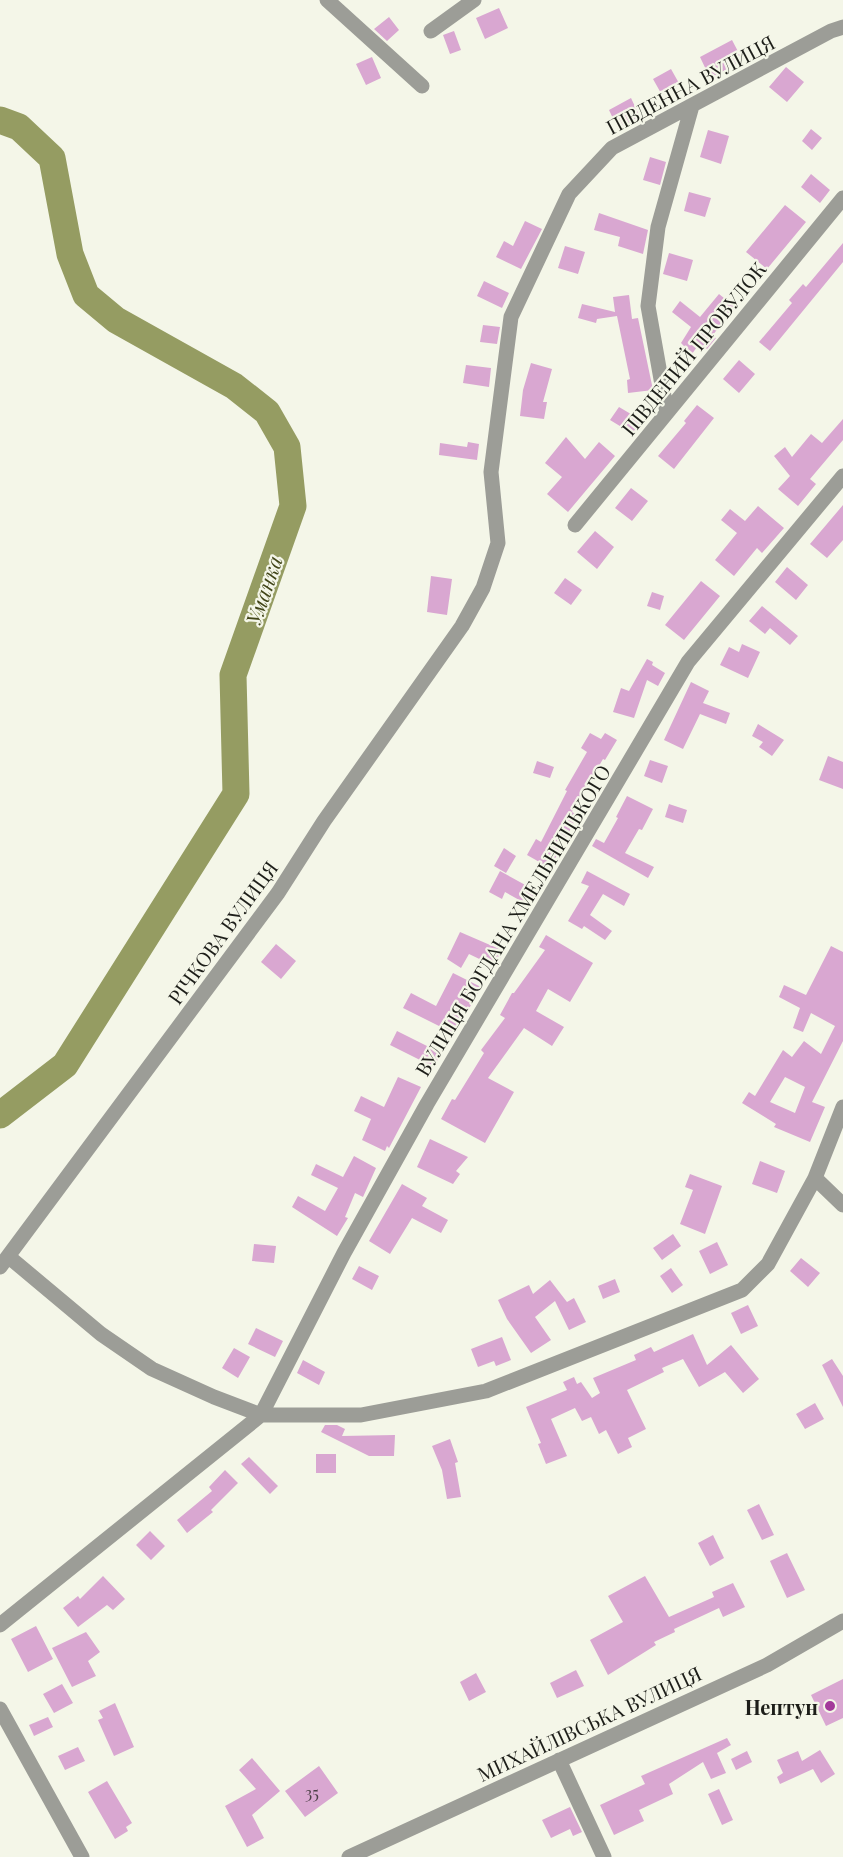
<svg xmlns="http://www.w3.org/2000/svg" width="843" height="1857" font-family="'Playfair Display',serif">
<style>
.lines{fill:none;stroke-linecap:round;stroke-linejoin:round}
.river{stroke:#959c62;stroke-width:27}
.building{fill:#d9a7d1;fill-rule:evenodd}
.street{stroke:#9c9d97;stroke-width:15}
.poi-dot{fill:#a3399a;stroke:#f4f6e8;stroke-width:2}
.labels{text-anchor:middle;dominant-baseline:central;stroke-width:4.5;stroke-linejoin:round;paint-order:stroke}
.number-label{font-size:16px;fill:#4c4047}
.street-label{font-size:20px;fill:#1d1e19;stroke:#f4f6e8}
.poi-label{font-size:20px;font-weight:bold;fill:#1d1e19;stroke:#f4f6e8;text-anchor:end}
.water-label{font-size:21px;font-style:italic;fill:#414518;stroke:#f4f6e8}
</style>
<rect width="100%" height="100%" fill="#f4f6e8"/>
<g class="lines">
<path class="river" d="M0 120 19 127 52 158 70 254 86 295 116 320 234 386 267 412 287 447 293 506 233 675 236 794 65 1065 0 1115"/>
</g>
<path class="building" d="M499 8 508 28 485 39 476 18Z
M389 17 399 30 387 41 374 29Z
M454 31 461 50 450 54 443 35Z
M732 40 743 61 710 78 700 57Z
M372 57 381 78 366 85 356 64Z
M786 67 804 82 787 102 769 87Z
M671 69 680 85 662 95 653 79Z
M631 98 640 117 618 129 609 110Z
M811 129 822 138 812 150 802 141Z
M708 130 729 136 721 164 700 157Z
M650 157 666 162 660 185 643 180Z
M811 174 830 190 820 203 801 187Z
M689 192 711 198 705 217 684 211Z
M785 205 806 222 767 269 746 252Z
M599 213 648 230 643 254 618 246 620 237 594 230Z
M525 221 542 229 521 269 496 257 504 241 513 246Z
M843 243V262L770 351 759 342 792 303 789 300 803 284 806 287Z
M565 246 585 252 578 274 558 268Z
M669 253 693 260 687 281 663 274Z
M484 281 509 293 502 308 477 296Z
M719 294 735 307 712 336 716 338 707 349 699 344 692 354 681 343 691 327 672 312 680 301 700 317Z
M629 295 632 319 638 318 653 390 628 393 627 380 630 379 617 316 597 319 596 323 578 318 582 304 615 312 613 297Z
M483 325 500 327 497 344 480 342Z
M739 360 755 374 739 393 723 379Z
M531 363 552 369 543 402H547L544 419 520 416 523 390Z
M466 365 491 368 489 387 463 383Z
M697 405 714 418 674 469 658 456 686 423 684 421Z
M619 407 641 420 633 434 610 420Z
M843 419V440L810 479 816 484 798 506 778 489 790 476 774 456 785 447 792 457 811 434 822 443Z
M566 437 585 459 599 442 615 456 568 512 547 494 562 477 545 463Z
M468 442 479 444 477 460 439 455 440 443 467 447Z
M631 488 648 501 632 521 615 508Z
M843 505V540L827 558 810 544Z
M758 506 784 528 762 553 757 548 734 576 715 560 737 533 721 520 730 509 745 521Z
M595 531 614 547 597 569 577 552Z
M787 567 808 585 796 600 775 582Z
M431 576 452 579 447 615 427 612Z
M565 578 582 590 571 605 554 593Z
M701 581 720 596 684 640 665 625Z
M652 592 664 596 660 610 647 606Z
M762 606 798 636 790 645 770 628 765 634 749 621Z
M742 644 760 652 748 678 720 665 729 647 739 652Z
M647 659 653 662 652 665 665 673 658 686 647 680 634 718 613 712 621 688 629 691Z
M691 682 709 691 703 703 730 713 726 724 700 714 683 749 664 740Z
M758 724 784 740 772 756 759 747 763 742 752 736Z
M590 733 601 739 605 733 617 740 605 760 603 759 572 812 578 815 550 868 527 855 536 839 541 842 567 791 565 790 587 752 581 748Z
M828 756 843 762V789L819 780Z
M650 760 668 766 662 783 644 776Z
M537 761 554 767 550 778 533 773Z
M627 796 653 809 642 830 639 829 625 853 654 867 648 878 592 846 596 839 604 843 618 818 616 817Z
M669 804 687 810 683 823 665 817Z
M504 848 516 856 506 873 494 866Z
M500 871 538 892 530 906 505 892 502 899 489 892Z
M587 871 630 894 624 906 603 894 590 915 612 931 605 940 584 926 582 929 568 921 589 886 581 883Z
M460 932 504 951 496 967 469 954 461 968 447 959Z
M546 935 593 963 570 1002 548 989 536 1011 564 1027 552 1046 524 1028 488 1078 514 1092 485 1143 441 1119 452 1099 455 1100 484 1053 481 1050 505 1018 500 1015 512 993H514L545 950 539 947Z
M276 944 296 961 281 979 261 962Z
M831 946 843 952V1041L812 1102 825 1107 810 1142 774 1127 776 1124 742 1103 749 1092 755 1096 783 1050 792 1057 804 1041 821 1054 835 1026 811 1013 803 1032 793 1028 800 1008 779 997 784 985 806 995ZM785 1077 805 1087 795 1113 770 1102Z
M453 973 481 987 455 1034 403 1008 411 993 436 1006Z
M397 1031 441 1053 434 1067 390 1045Z
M398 1077 421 1087 389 1148 387 1146 385 1151 362 1140 371 1119 354 1111 361 1096 384 1107Z
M430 1139 468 1157 456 1171 460 1174 453 1184 417 1167Z
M354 1156 376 1168 363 1197 355 1193 345 1217 348 1218 337 1236 292 1207 298 1196 325 1211 338 1188 311 1175 316 1164 343 1177Z
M760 1161 785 1171 777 1193 752 1184Z
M690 1174 722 1186 705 1234 680 1224 693 1190 685 1187Z
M402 1184 427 1198 422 1206 448 1220 441 1233 412 1218 390 1254 369 1241Z
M673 1234 681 1246 662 1260 653 1248Z
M717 1242 728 1265 710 1274 699 1251Z
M254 1244 276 1246 274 1263 252 1261Z
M801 1258 820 1273 808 1287 790 1271Z
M359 1266 379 1276 372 1290 352 1279Z
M671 1268 683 1285 672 1293 660 1276Z
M615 1279 620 1292 603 1299 598 1286Z
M550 1280 567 1302 574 1298 586 1322 569 1330 555 1301 535 1317 551 1340 531 1353 507 1319 498 1300 529 1285 533 1294Z
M748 1305 758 1326 741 1334 731 1313Z
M256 1328 283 1341 275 1357 248 1344Z
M693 1334 707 1365 731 1345 759 1379 743 1393 725 1372 699 1387 683 1359 662 1368 664 1372 627 1390 646 1429 628 1438 632 1447 618 1454 606 1430 599 1434 591 1417 582 1421 575 1408 551 1419 567 1456 546 1464 538 1444 541 1443 526 1407 567 1390 563 1382 574 1377 577 1384 581 1382 592 1398 600 1393 593 1378 636 1360 634 1355 651 1347 654 1352Z
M502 1337 511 1360 496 1366 494 1361 478 1367 471 1349Z
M234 1348 250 1357 238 1378 222 1368Z
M832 1359 843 1376V1407L822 1365Z
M303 1360 325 1372 319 1385 297 1373Z
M815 1403 824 1419 805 1429 796 1414Z
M325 1425H337L345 1429 342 1436 395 1435 394 1456H369L321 1432Z
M450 1439 458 1462 455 1463 461 1497 447 1499 442 1470 432 1446Z
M316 1454H336V1473H316Z
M249 1457 278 1486 270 1494 241 1464Z
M225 1470 238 1483 211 1510 213 1512 187 1533 177 1520 212 1491 209 1487Z
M759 1504 774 1535 762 1540 747 1510Z
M150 1531 165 1546 151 1560 136 1545Z
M713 1535 724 1558 710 1566 698 1543Z
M787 1553 805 1590 787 1598 770 1561Z
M103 1576 125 1599 113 1610 107 1605 78 1627 63 1608 78 1596 80 1599Z
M645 1576 669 1617 714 1597 712 1592 733 1583 745 1607 723 1617 719 1608 674 1629 675 1632 654 1642 656 1645 608 1675 590 1640 623 1622 608 1596Z
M36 1626 53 1659 28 1672 11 1639Z
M86 1632 100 1652 88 1661 96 1676 72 1687 52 1648Z
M576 1670 584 1686 557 1698 550 1683Z
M476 1673 486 1692 469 1701 460 1682Z
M843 1679V1718L826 1726 811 1695Z
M62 1684 73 1703 54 1713 43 1694Z
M115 1703 134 1747 114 1756 98 1720 103 1718 99 1711Z
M48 1717 53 1727 34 1736 29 1725Z
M727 1738 731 1745 717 1753 726 1773 711 1779 703 1762 669 1784 673 1794 639 1810 644 1821 614 1835 600 1805 645 1784 641 1776Z
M78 1747 85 1761 65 1770 58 1756Z
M820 1750 835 1774 821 1783 813 1769 780 1784 777 1777 783 1773 777 1760 798 1751 802 1761Z
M747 1751 752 1762 736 1770 731 1759Z
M252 1758 280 1791 252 1815 264 1838 247 1847 225 1806 256 1789 239 1770Z
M319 1766 338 1793 305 1817 285 1791Z
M107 1781 132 1823 126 1827 128 1831 115 1839 88 1792Z
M719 1789 733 1820 722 1825 708 1794Z
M570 1807 582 1832 573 1836 570 1829 551 1838 542 1820Z"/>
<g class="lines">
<path class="street" d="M327 0 422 86
M431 31 474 0
M667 413 648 306 658 227 692 106
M575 525 843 198
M815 1178 843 1205
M9 1257 101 1334 152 1369 214 1397 261 1415 344 1253 427 1104 688 662 843 476
M0 1267 278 893 324 821 462 626 483 588 498 543 491 472 511 317 569 194 612 148 831 31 843 27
M0 1625 261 1415H361L486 1391 742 1290 768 1264 815 1178 843 1107
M0 1709 82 1857
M559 1760 604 1857
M349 1857 767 1665 843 1621"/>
</g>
<circle class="poi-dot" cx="830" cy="1706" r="6"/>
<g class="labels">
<g class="number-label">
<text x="312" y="1792">35</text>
</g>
<g class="street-label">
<text transform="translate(690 84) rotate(-28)">ПІВДЕННА ВУЛИЦЯ</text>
<text transform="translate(693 348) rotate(-51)">ПІВДЕНИЙ ПРОВУЛОК</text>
<text transform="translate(512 920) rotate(-59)">ВУЛИЦЯ БОГДАНА ХМЕЛЬНИЦЬКОГО</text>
<text transform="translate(222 932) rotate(-54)">РІЧКОВА ВУЛИЦЯ</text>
<text transform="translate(589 1723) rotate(-25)">МИХАЙЛІВСЬКА ВУЛИЦЯ</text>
</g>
<g class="poi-label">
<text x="818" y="1706">Нептун</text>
</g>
<g class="water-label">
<text transform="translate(263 590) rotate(-71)">Уманка</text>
</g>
</g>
</svg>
